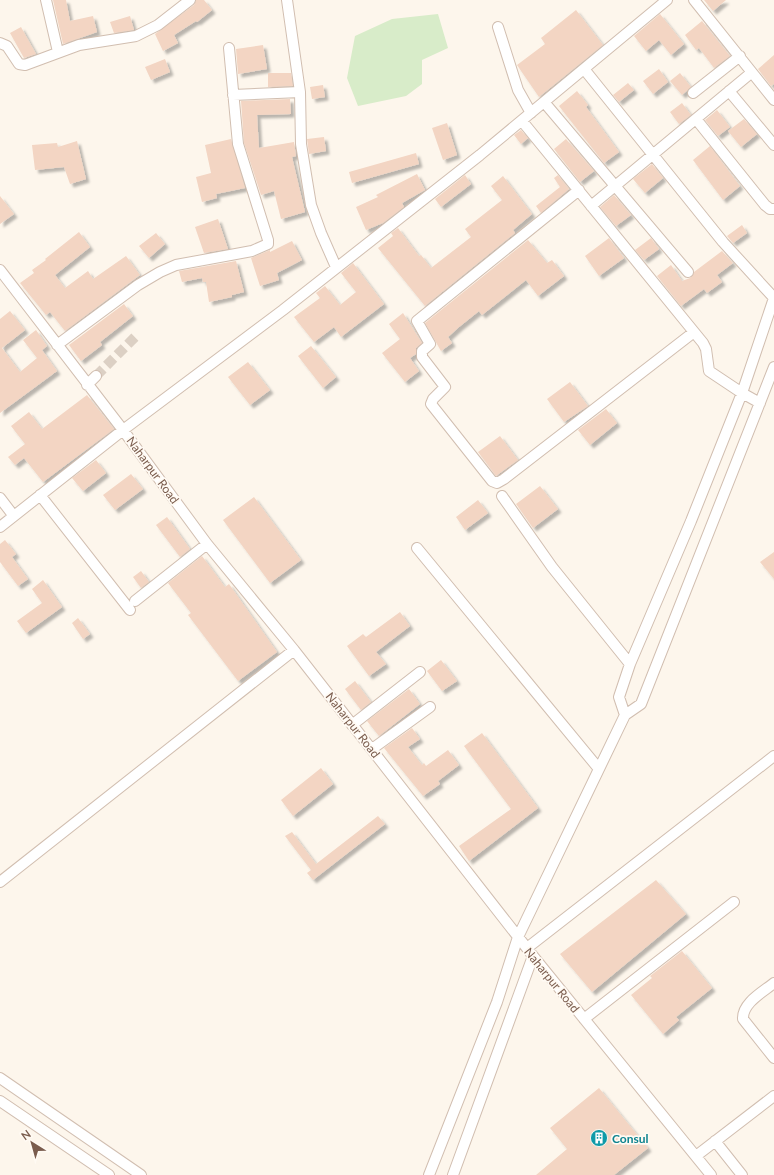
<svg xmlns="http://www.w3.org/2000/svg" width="774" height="1175" font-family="Lato,sans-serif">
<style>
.green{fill:#d8ecc9}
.building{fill:#f3d5c3;filter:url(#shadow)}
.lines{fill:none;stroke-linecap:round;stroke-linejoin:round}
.minor-tunnel{stroke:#dcd0c4;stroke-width:10;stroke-dasharray:10 5;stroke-linecap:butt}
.minor-casing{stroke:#d1beb0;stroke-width:12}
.minor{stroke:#fff;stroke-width:10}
.labels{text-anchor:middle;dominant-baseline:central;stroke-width:3.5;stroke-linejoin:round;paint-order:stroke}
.street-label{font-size:12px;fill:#7a5c4d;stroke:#fffaf3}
.culture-label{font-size:12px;font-weight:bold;fill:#0d838f;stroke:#fffaf3;text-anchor:start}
</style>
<defs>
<filter id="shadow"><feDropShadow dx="3.5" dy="3.5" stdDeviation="1" flood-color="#0004"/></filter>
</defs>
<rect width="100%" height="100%" fill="#fdf6ec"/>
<path class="green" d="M438 14 448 48 422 60V84L406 96 358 106 347 78 355 36 392 19Z"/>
<path class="building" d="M53 0H66L70 21 93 16 97 32 63 44Z
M196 0H204L212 10 197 22 196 21 174 35 178 43 163 51 155 34 194 5Z
M704 0H726L713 11Z
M576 10 603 45 539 97 517 65 545 44 541 38Z
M660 14 684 44 671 55 659 40 646 51 634 36Z
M130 16 134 30 114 33 110 22Z
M702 21 730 56 714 68 699 48 696 50 685 35Z
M21 27 36 54 24 58 10 33Z
M263 45 267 69 238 74 236 49Z
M774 55V84L771 86 758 69Z
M165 59 170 72 151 80 145 67Z
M659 69 668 82 653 94 643 81Z
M268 73H291L293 86 268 87Z
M680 73 691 87 682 95 670 81Z
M628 83 634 90 619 102 613 95Z
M323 85 325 97 312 99 310 87Z
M577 91 588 105 586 107 619 152 604 163 559 106Z
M290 99 291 114 257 115 259 148 294 142 296 156 292 157 305 212 281 219 274 191 261 195 244 143 241 101Z
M682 103 691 115 679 124 670 112Z
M717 110 730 127 718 136 705 120Z
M744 119 757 134 741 147 728 131Z
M447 123 457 155 443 160 432 128Z
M521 130 528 138 521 144 514 135Z
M324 137 326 151 309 154 307 139Z
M231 139 245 188 216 194 217 198 202 202 196 177 211 173 205 145Z
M566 139 594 171 580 182 554 149Z
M77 141 86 179 70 184 64 167 35 170 32 145 57 143 58 147Z
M710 146 740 186 723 200 693 160Z
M416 153 419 164 352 183 349 172Z
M652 164 663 178 645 193 633 179Z
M417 174 425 190 402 203 404 207 383 223 366 230 356 207 378 197 376 195Z
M465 175 471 184 441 207 435 199Z
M558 175 569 189 541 213 536 206 560 187 554 178Z
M503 176 532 214 513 230 515 233 425 306 378 248 393 236 391 233 398 228 419 256 421 255 431 268 471 237 465 229 502 200 491 186Z
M614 195 631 215 616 226 600 207Z
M0 196 14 214 0 224Z
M218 219 228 249 204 253 195 227Z
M742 225 747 233 733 243 727 236Z
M79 232 90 247 55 275 65 288 88 271 93 279 126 256 140 275 65 331 50 312 46 315 20 283 34 273 32 270 46 260 45 259Z
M156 233 165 244 149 258 139 246Z
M609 238 624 258 599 276 585 256Z
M651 238 659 249 644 260 635 250Z
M528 240 547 263 552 260 564 276 538 296 526 280 482 315 479 311 459 327 448 337 452 343 441 351 425 323Z
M292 241 302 260 277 273 279 280 260 286 251 258 270 250V252Z
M722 251 733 263 717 275 722 282 707 293 704 289 681 306 657 276 671 265 682 281 690 278 694 272Z
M236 261 244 292 232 295V297L209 302 206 282H203L202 278 182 282 179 271Z
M353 263 384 304 341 337 334 327 314 342 294 317 320 298 316 293 325 286 340 305 356 292 341 273Z
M124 304 133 316 100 342 102 345 81 361 69 345Z
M10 311 25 330 2 348 20 372 37 358 23 340 36 330 47 346 42 350 57 371 0 413V319Z
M403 313 422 343 416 348V354L410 358 419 371 405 382 382 353 400 339 389 324Z
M311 346 336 377 323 388 298 356Z
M248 362 270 390 250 405 228 377Z
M570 382 588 406 564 422 547 399Z
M87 395 114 429 43 482 24 458 15 465 8 457 25 444 11 426 29 412 42 429Z
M606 409 617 423 590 445 578 430Z
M500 436 518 460 496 476 478 452Z
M96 460 106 473 83 491 72 478Z
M131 474 143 489 115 510 103 495Z
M540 486 558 509 533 528 516 504Z
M254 497 301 560 270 583 223 520Z
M478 500 488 513 465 530 456 517Z
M167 517 190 549 180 557 156 525Z
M5 540 16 554 12 557 28 579 18 586 0 562V544Z
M774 552V579L760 562Z
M202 556 225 587 229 584 277 652 238 681 188 615 191 613 168 583Z
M141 571 149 582 141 588 133 577Z
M43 580 62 607 26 633 17 621 42 603 32 589Z
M400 612 410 626 376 652 386 664 369 676 347 646 363 634 366 637Z
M78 618 90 634 83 639 72 623Z
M441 660 457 681 442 691 427 671Z
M355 681 371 702 361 710 345 689Z
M409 689 420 704 379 736 367 721Z
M412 728 420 739 408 747 422 765 424 763 426 766 448 750 459 765 438 781 440 784 423 796 384 748Z
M482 733 538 808 469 861 459 846 511 809 464 746Z
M321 768 333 784 293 816 281 800Z
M378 816 385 824 313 880 307 873 311 870 285 836 292 832 316 864Z
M656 880 686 914 592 992 560 954Z
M682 951 712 988 676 1017 679 1020 663 1034 631 995 652 978 650 976Z
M599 1088 648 1148 614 1175H536L567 1149 550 1128Z"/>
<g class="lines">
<path class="minor-tunnel" d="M96 376 135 337"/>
<g class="minor-casing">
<path id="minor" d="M46 0 58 52
M287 0 300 92 301 144 311 205 321 233 336 267
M694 0 774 100
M498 27 518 90 531 113
M0 43 7 46 19 64 25 65 79 45 136 36 158 25 190 0
M584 69 723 242 774 298
M729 91 774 145
M693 93 740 56
M233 95 300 92
M544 102 688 272
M696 119 765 205 770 209H774
M522 121 703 343 706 349 709 371 742 393 760 403
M579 190 417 321 430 344 422 351V357L445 387 433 399 431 404 492 481 497 483 504 479 694 332
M591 206 751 73
M0 270 123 430 207 544 294 650 533 956 711 1175
M57 345 138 285 160 272 176 265 252 251 268 244V240L238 144 229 48
M87 385 96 376
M40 495 130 610
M502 496 552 567 630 664
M0 498 13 515
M0 527 123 430 283 310 480 155 667 0
M417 548 599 769
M135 601 207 544
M625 715 619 697 630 664 691 521 742 393 774 298
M352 725 420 672
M372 749 430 707
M0 882 294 650
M527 948 774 756
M774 983C763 992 742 1003 743 1019L774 1058
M584 1019 734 902
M0 1078 141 1175
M0 1101 109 1175
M715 1141 742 1175
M696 1156 774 1096
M429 1175 497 1002 518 937 625 715 641 704 774 367
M453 1175 533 956"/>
</g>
<use href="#minor" class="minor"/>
</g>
<defs>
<g id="building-disc" transform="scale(0.9)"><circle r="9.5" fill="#0f9aa8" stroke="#fffaf3"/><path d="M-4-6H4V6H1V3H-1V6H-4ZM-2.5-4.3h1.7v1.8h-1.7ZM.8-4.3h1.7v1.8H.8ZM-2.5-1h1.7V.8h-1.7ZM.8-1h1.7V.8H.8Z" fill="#fff"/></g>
</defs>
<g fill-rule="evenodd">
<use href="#building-disc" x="599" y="1138"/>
</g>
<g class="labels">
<g class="street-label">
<text transform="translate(153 470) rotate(54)">Naharpur Road</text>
<text transform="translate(353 725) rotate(52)">Naharpur Road</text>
<text transform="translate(552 980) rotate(51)">Naharpur Road</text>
</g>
<g class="culture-label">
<text x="612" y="1138">Consul</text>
</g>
</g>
<g transform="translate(32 1143) rotate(323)" stroke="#fffaf3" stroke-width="3" paint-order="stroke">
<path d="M0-3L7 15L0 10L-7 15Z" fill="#7a5c4d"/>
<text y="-6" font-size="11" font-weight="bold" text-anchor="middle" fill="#7a5c4d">N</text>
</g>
</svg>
